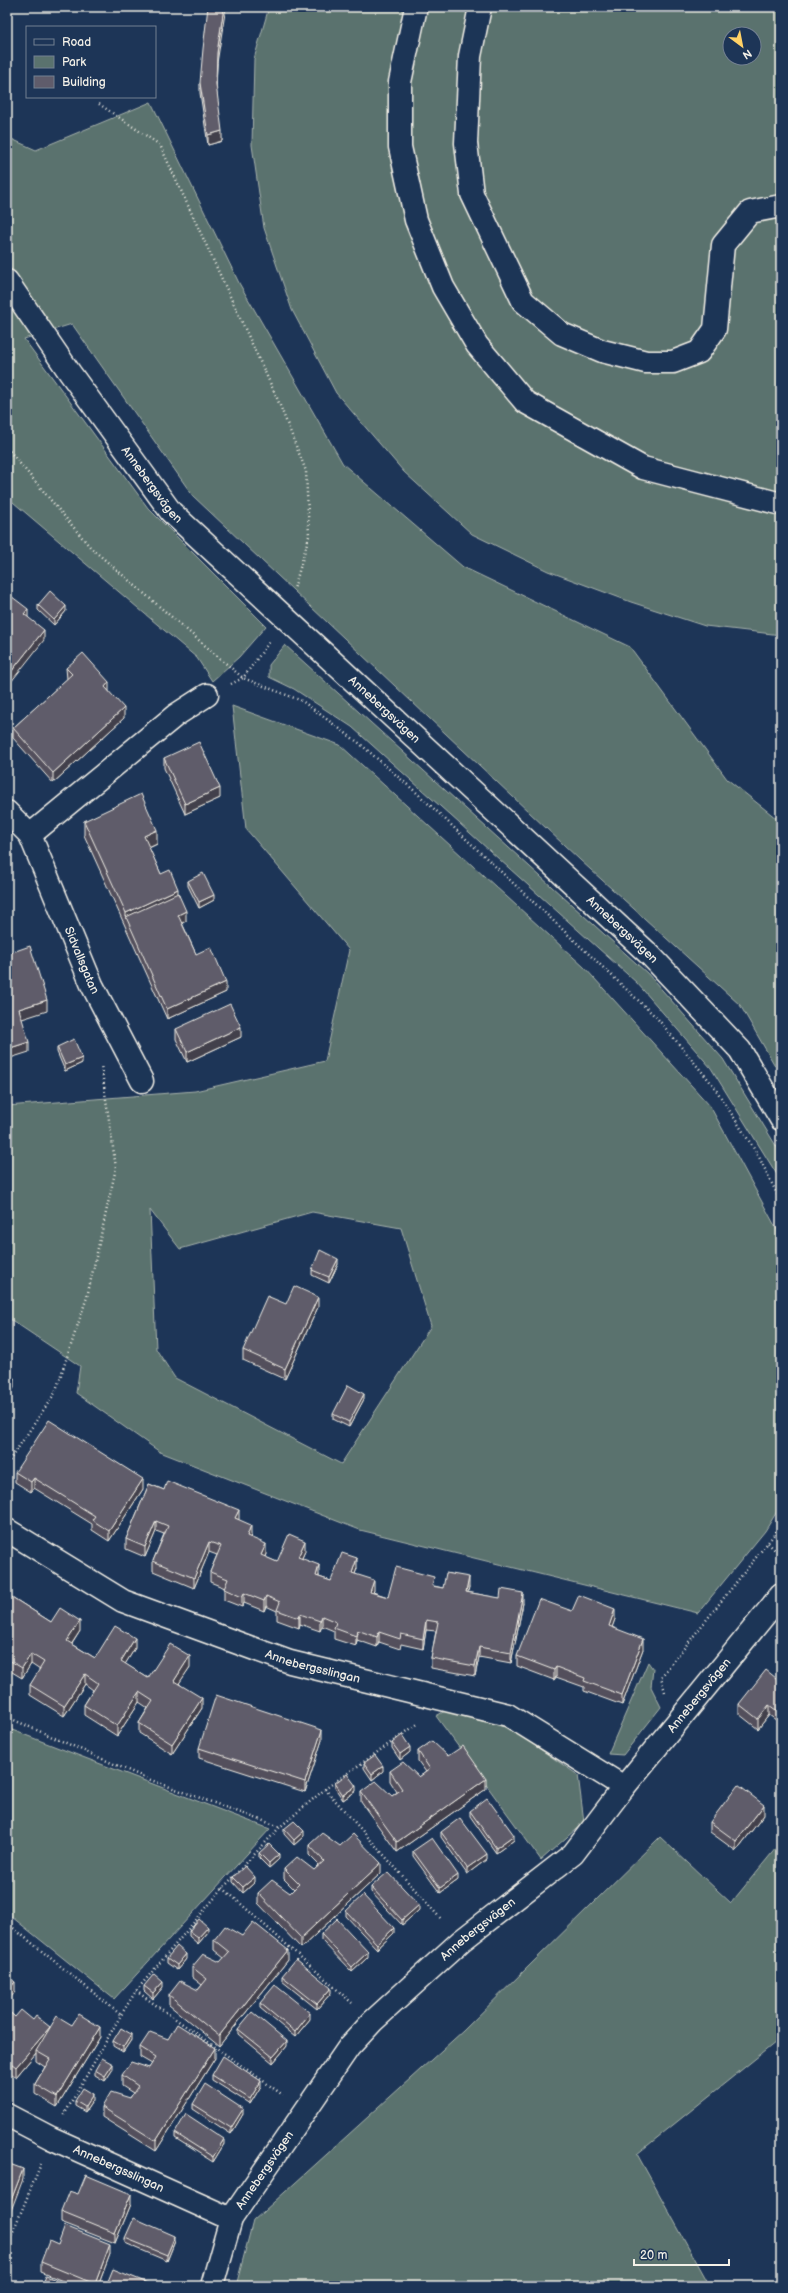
<svg xmlns="http://www.w3.org/2000/svg" width="788" height="2293" font-family="'Balsamiq Sans',sans-serif">
<style>
.green{fill:#5a726e;stroke:#a7b2ab;fill-rule:evenodd}
.lines{fill:none;stroke-linecap:round;stroke-linejoin:round}
.minor-casing{stroke:#f4f1e8;stroke-width:25}
.path{stroke:#f4f1e8;stroke-width:2.5;stroke-dasharray:1 3;stroke-linecap:butt}
.minor{stroke:#1d3557;stroke-width:22}
.wall{fill:#524f5c;stroke:#f4f1e8}
.shaded-wall{fill:#42404b;stroke:#f4f1e8}
.building{fill:#5f5c6b;stroke:#f4f1e8}
.labels{text-anchor:middle;dominant-baseline:central;stroke-width:3.5;stroke-linejoin:round;paint-order:stroke}
.street-label{font-size:12px;fill:#f4f1e8;stroke:#1d3557}
</style>
<rect width="100%" height="100%" fill="#1d3557"/>
<filter id="ink" filterUnits="userSpaceOnUse"><feTurbulence type="fractalNoise" baseFrequency=".025" numOctaves="2"/><feDisplacementMap in="SourceGraphic" scale="8" xChannelSelector="R" yChannelSelector="G"/><feConvolveMatrix kernelMatrix="1 2 1 2 8 2 1 2 1" color-interpolation-filters="sRGB"/></filter>
<g filter="url(#ink)">
<path class="green" d="M269 7H781V635L705 626 631 602 548 571 472 534 404 472 336 393 292 310 264 228 252 145 254 59ZM730 34H754V58H730Z
M151 102 239 283 343 464 463 567 630 647 727 779 781 822V1076L740 1005 580 860 193 496 72 324 24 339 148 508 266 626 239 657 212 681 197 658 7 497V137L36 150Z
M285 645 647 973 723 1059 781 1154V1181L711 1068 637 983 352 727 294 689 269 677V665Z
M232 706 340 745 584 967 710 1106 781 1237V1505L765 1531 698 1613 360 1530 160 1452 76 1393 80 1366 7 1317V1106L195 1091 325 1061 349 950 246 829ZM150 1210 180 1249 312 1212 401 1228 431 1326 341 1464 175 1378 156 1349Z
M648 1662 653 1669 651 1687 661 1707 623 1755 608 1754Z
M445 1711 509 1728 578 1775 584 1822 541 1860 436 1716Z
M7 1728 270 1829 114 1999 7 1913Z
M660 1837 731 1903 781 1842V2038L637 2154 710 2286H236L253 2221 463 2031Z"/>
<g class="lines">
<g class="minor-casing">
<g id="minor">
<path d="M416 7 400 82V147L416 220 443 287 477 345 525 402 643 468 781 504"/>
<path d="M480 7 470 56 466 143 472 194 523 301 562 334 602 351 646 362H673L699 352 715 329 723 245 750 212 781 206"/>
<path id="s1" d="M7 281 70 373 171 512 651 956 740 1050 781 1119"/>
<path id="s2" d="M7 812 30 835 92 985 142 1081"/>
<path d="M30 835 176 715 207 695"/>
<path id="s3" d="M7 1530 123 1601 290 1662 508 1715 624 1787"/>
<path id="s4" d="M7 2115 51 2138 231 2219"/>
<path id="s5" d="M212 2286 231 2219 349 2047 373 2021 461 1941 573 1854 624 1787 781 1595"/>
</g>
</g>
<path class="path" d="M99 104 160 145 277 398 306 471 309 536 294 589
M7 448 91 548 243 678 302 701 359 743 417 793 657 1018 713 1085 758 1155 781 1202
M231 684 243 678 270 641
M7 1464 55 1393 87 1297 116 1168 101 1065
M768 1543 781 1556
M665 1692 661 1677 781 1526
M7 1717 148 1779 280 1827
M325 1789 442 1920
M223 1888 352 2003
M7 1923 121 2015
M136 1991 283 2095
M64 2115 121 2015 136 1991 223 1888 280 1827 325 1789 419 1723
M7 2246 41 2164"/>
<use href="#minor" class="minor"/>
</g>
<path class="wall" d="M217 63 216 86 222 141 208 145 200 93V83Z
M38 605 66 611 54 625 38 610Z
M66 668 109 692 124 718 53 783 13 738V728L67 679Z
M164 758 220 798 185 814 164 768Z
M84 821 157 844 149 848 161 874 178 893 186 921 182 923 196 954 226 992 167 1019 84 835Z
M188 881 214 900 199 908 188 886Z
M176 1029 241 1037 187 1062 176 1039Z
M57 1047 82 1063 65 1071 57 1052Z
M338 1264 329 1283 312 1275V1270Z
M286 1304 318 1307 285 1379 243 1360V1350Z
M364 1399 349 1427 333 1419V1414Z
M15 1472 143 1489 109 1541 92 1530V1524L34 1488 31 1492 15 1482Z
M149 1484 239 1520 251 1535 250 1537 266 1554 265 1557 277 1562 305 1551 302 1558 319 1575V1577L331 1581 357 1568 355 1574 374 1590 373 1592 388 1597 434 1586 443 1588 469 1587 467 1592 523 1603 511 1663 479 1657 475 1676 431 1668V1658L436 1631 426 1630 423 1649 401 1644 400 1649 379 1642 377 1647 357 1640 356 1646 334 1639V1631L322 1626 320 1631 300 1624 299 1628 277 1620V1611L266 1606 264 1611 244 1603 242 1607 224 1600V1589L225 1588 210 1582V1572L217 1555 209 1552 194 1588 153 1571V1561L164 1534 156 1531 145 1557 126 1549V1539Z
M7 1594 51 1622 80 1631 72 1644 95 1658 135 1648 125 1664 148 1678 190 1667 179 1683 202 1708 172 1754 139 1733V1723L148 1708 139 1702 117 1736 84 1715V1705L93 1690 85 1684 64 1716 30 1695V1685L40 1670 31 1664 22 1678 7 1669Z
M572 1611 615 1619 612 1627 643 1649 622 1705 584 1691V1687L556 1677 554 1680 517 1666V1656Z
M781 1682 780 1723 769 1715 758 1729 739 1714V1704Z
M322 1740 305 1792 199 1758V1748Z
M392 1743 410 1752 400 1760 392 1748Z
M418 1751 448 1756 486 1789 397 1852 361 1802V1792L392 1796 397 1792 390 1781V1771L419 1777 426 1772 418 1761Z
M364 1763 383 1771 372 1780 364 1768Z
M335 1783 356 1791 343 1800 335 1788Z
M470 1811 514 1840 496 1853 470 1816Z
M764 1815 736 1851 710 1832V1822Z
M284 1829 304 1836 294 1845 284 1834Z
M441 1832 487 1859 467 1874 441 1837Z
M309 1845 381 1873 301 1948 258 1903V1893H290L294 1889 284 1879V1869L314 1870 319 1865 309 1855Z
M413 1851 458 1880 440 1893 413 1856Z
M259 1853 279 1859 269 1868 259 1858Z
M233 1877 255 1882 243 1893 233 1882Z
M371 1887 419 1910 402 1925 371 1892Z
M346 1911 394 1933 377 1949 346 1916Z
M189 1931 208 1932 198 1944 189 1936Z
M321 1934 368 1957 352 1972 321 1940Z
M242 1936 288 1960 219 2046 169 2005V1995L198 1990 202 1985 192 1977V1967L220 1962 224 1958 214 1950V1940Z
M167 1958 186 1959 177 1970 167 1963Z
M282 1976 331 1993 317 2009 282 1981Z
M144 1986 163 1987 153 1999 144 1991Z
M260 2003 310 2019 295 2037 260 2008Z
M7 2010 15 2017 33 2020 50 2029 72 2025 100 2037 57 2107 35 2094V2084L45 2067 36 2061V2053L16 2077 7 2070Z
M238 2029 287 2046 273 2063 238 2034Z
M168 2039 215 2058 156 2151 102 2117V2107L130 2098 133 2093 122 2086V2075L149 2068 152 2064 140 2057V2047Z
M131 2040 123 2052 113 2046V2041Z
M113 2069 105 2081 95 2075V2070Z
M212 2075 261 2086 250 2104 212 2080Z
M93 2100 85 2112 75 2106V2101Z
M193 2104 243 2114 231 2134 193 2109Z
M175 2133 224 2144 213 2162 175 2138Z
M78 2194 131 2204 115 2243 61 2222V2211Z
M125 2238 175 2241 167 2261 125 2243Z
M58 2245 110 2254 98 2286H75L41 2272V2262Z"/>
<path class="shaded-wall" d="M224 7H226L217 63 216 94 217 53Z
M222 131V141L208 145V135Z
M66 606V611L54 625V620Z
M28 609V619L24 614Z
M44 630V640L7 687V677Z
M109 682V692L105 687Z
M124 708V718L53 783V773Z
M220 788V798L185 814V804Z
M157 830V844L144 850V836Z
M178 889V903L126 917V913Z
M214 895V900L199 908V902Z
M186 911V921L178 925V915Z
M226 982V992L167 1019V1009Z
M47 1000V1011L19 1020V1009Z
M241 1027V1037L187 1062V1052Z
M29 1042V1052L7 1059V1049Z
M82 1058V1063L65 1071V1065Z
M338 1259V1264L329 1283V1277Z
M318 1297V1307L285 1379V1369Z
M14 1378V1388L7 1399V1389Z
M364 1394V1399L349 1427V1422Z
M34 1478V1488L31 1492V1482Z
M143 1479V1489L109 1541V1531Z
M239 1510V1520L235 1518Z
M156 1521V1531L145 1557V1547Z
M251 1525V1535L247 1546V1536Z
M305 1541V1551L298 1567V1557Z
M209 1542V1552L194 1588V1578Z
M266 1544V1554L261 1565V1555Z
M357 1558V1568L352 1583V1573Z
M319 1565V1575L316 1586V1576Z
M469 1577V1587L466 1602V1592Z
M374 1580V1590L370 1602V1592Z
M244 1593V1603L242 1607V1597Z
M523 1593V1603L511 1663V1653Z
M266 1596V1606L264 1611V1601Z
M615 1609V1619L609 1636V1626Z
M300 1614V1624L299 1628V1618Z
M322 1616V1626L320 1631V1621Z
M426 1620V1630L423 1649V1639Z
M80 1621V1631L67 1651V1641Z
M357 1630V1640L356 1646V1636Z
M379 1632V1642L377 1647V1637Z
M135 1638V1648L121 1671V1661Z
M643 1639V1649L622 1705V1695Z
M479 1647V1657L475 1676V1666Z
M31 1654V1664L22 1678V1668Z
M190 1656V1667L174 1691V1681Z
M556 1667V1677L554 1680V1670Z
M85 1674V1684L64 1716V1706Z
M139 1692V1702L117 1736V1726Z
M202 1698V1708L172 1754V1744Z
M769 1705V1715L758 1729V1719Z
M781 1711V1721L780 1723V1713Z
M322 1730V1740L305 1792V1782Z
M410 1747V1752L400 1760V1754Z
M383 1766V1771L372 1780V1774Z
M486 1779V1789L397 1852V1842Z
M356 1786V1791L343 1800V1795Z
M764 1805V1815L736 1851V1841Z
M304 1831V1836L294 1845V1840Z
M514 1835V1840L496 1853V1848Z
M279 1854V1859L269 1868V1863Z
M487 1854V1859L467 1874V1868Z
M381 1863V1873L301 1948V1938Z
M458 1875V1880L440 1893V1888Z
M255 1877V1882L243 1893V1887Z
M419 1905V1910L402 1925V1920Z
M208 1927V1932L198 1944V1938Z
M394 1928V1933L377 1949V1944Z
M288 1950V1960L219 2046V2036Z
M368 1952V1957L352 1972V1967Z
M186 1954V1959L177 1970V1965Z
M15 1982V1992L7 2002V1991Z
M163 1982V1987L153 1999V1993Z
M331 1988V1993L317 2009V2004Z
M310 2013V2019L295 2037V2032Z
M50 2027V2037L36 2051V2053L16 2077V2067Z
M100 2027V2037L57 2107V2097Z
M131 2034V2040L123 2052V2047Z
M287 2041V2046L273 2063V2057Z
M215 2048V2058L156 2151V2141Z
M113 2064V2069L105 2081V2076Z
M261 2081V2086L250 2104V2099Z
M93 2094V2100L85 2112V2107Z
M243 2109V2114L231 2134V2128Z
M224 2139V2144L213 2162V2157Z
M23 2169V2179L7 2221V2211Z
M131 2194V2204L115 2243V2233Z
M175 2236V2241L167 2261V2255Z
M110 2244V2254L98 2286H95V2284Z"/>
<path class="building" d="M208 7H224L217 53 216 84 222 131 208 135 200 83 203 49Z
M50 591 66 606 54 620 38 605Z
M7 593 28 609 24 614 44 630 7 677Z
M83 653 109 682 105 687 124 708 53 773 13 728 72 674 66 668Z
M199 742 220 788 185 804 164 758Z
M141 794 157 830 144 836 161 874 170 870 178 889 126 913 84 821Z
M203 873 214 895 199 902 188 881Z
M178 893 186 911 178 915 196 954 211 947 226 982 167 1009 126 917Z
M30 946 47 1000 19 1009 29 1042 7 1049V954Z
M230 1004 241 1027 187 1052 176 1029Z
M74 1039 82 1058 65 1065 57 1047Z
M320 1250 338 1259 329 1277 312 1270Z
M294 1286 318 1297 285 1369 243 1350 267 1296 286 1304Z
M7 1373 14 1378 7 1389Z
M348 1385 364 1394 349 1422 333 1414Z
M49 1420 143 1479 109 1531 92 1520 95 1516 34 1478 31 1482 15 1472Z
M167 1481 239 1510 235 1518 251 1525 247 1536 266 1544 261 1555 277 1562 289 1534 305 1541 298 1557 319 1565 316 1576 331 1581 342 1553 357 1558 352 1573 374 1580 370 1592 388 1597 396 1567 434 1577 432 1586 443 1588 446 1573 469 1577 466 1592 500 1598 501 1589 523 1593 511 1653 479 1647 475 1666 431 1658 438 1622 426 1620 423 1639 401 1634 400 1639 379 1632 377 1637 357 1630 356 1636 334 1628 336 1622 322 1616 320 1621 300 1614 299 1618 277 1610 280 1602 266 1596 264 1601 244 1593 242 1597 224 1589 228 1579 210 1572 221 1546 209 1542 194 1578 153 1561 168 1526 156 1521 145 1547 126 1539 149 1484 164 1490Z
M7 1594 51 1622 60 1608 80 1621 67 1641 95 1658 115 1626 135 1638 121 1661 148 1678 170 1644 190 1656 174 1681 202 1698 172 1744 139 1723 153 1701 139 1692 117 1726 84 1705 98 1683 85 1674 64 1706 30 1685 44 1662 31 1654 22 1668 7 1659Z
M579 1595 615 1609 609 1626 643 1639 622 1695 584 1681 585 1678 556 1667 554 1670 517 1656 539 1599 572 1611Z
M766 1670 781 1682V1711L780 1713 769 1705 758 1719 739 1704Z
M216 1695 322 1730 305 1782 199 1748Z
M402 1735 410 1747 400 1754 392 1743Z
M432 1741 448 1756 463 1746 486 1779 397 1842 361 1792 376 1781 392 1796 402 1789 390 1771 403 1762 419 1777 430 1769 418 1751Z
M375 1755 383 1766 372 1774 364 1763Z
M347 1774 356 1786 343 1795 335 1783Z
M738 1785 764 1805 736 1841 710 1822Z
M487 1798 514 1835 496 1848 470 1811Z
M460 1818 487 1854 467 1868 441 1832Z
M294 1821 304 1831 294 1840 284 1829Z
M322 1833 340 1846 353 1834 381 1863 301 1938 258 1893 272 1880 290 1893 299 1884 284 1869 297 1857 314 1870 324 1861 309 1845Z
M432 1838 458 1875 440 1888 413 1851Z
M269 1844 279 1854 269 1863 259 1853Z
M245 1866 255 1877 243 1887 233 1877Z
M388 1872 419 1905 402 1920 371 1887Z
M363 1895 394 1928 377 1944 346 1911Z
M199 1919 208 1927 198 1938 189 1931Z
M337 1919 368 1952 352 1967 321 1934Z
M253 1922 288 1950 219 2036 169 1995 180 1981 198 1990 207 1979 192 1967 203 1954 220 1962 229 1952 214 1940 225 1926 242 1936Z
M177 1946 186 1954 177 1965 167 1958Z
M296 1959 331 1988 317 2004 282 1976Z
M154 1974 163 1982 153 1993 144 1986Z
M7 1976 15 1982 7 1991Z
M275 1985 310 2013 295 2032 260 2003Z
M7 2010 15 2017 21 2010 33 2020 36 2016 50 2027 16 2067 7 2060Z
M252 2012 287 2041 273 2057 238 2029Z
M79 2014 100 2027 57 2097 35 2084 50 2059 36 2051 57 2016 72 2025Z
M177 2024 215 2048 156 2141 102 2107 111 2092 130 2098 138 2086 122 2075 131 2062 149 2068 156 2057 140 2047 150 2032 168 2039Z
M121 2028 131 2034 123 2047 113 2041Z
M223 2056 261 2081 250 2099 212 2075Z
M102 2058 113 2064 105 2076 95 2070Z
M205 2084 243 2109 231 2128 193 2104Z
M83 2088 93 2094 85 2107 75 2101Z
M186 2114 224 2139 213 2157 175 2133Z
M7 2163 23 2169 7 2211Z
M86 2175 131 2194 115 2233 61 2211 69 2191 78 2194Z
M134 2218 175 2236 167 2255 125 2238Z
M65 2226 110 2244 95 2284 41 2262 49 2241 58 2245Z
M113 2269 155 2286H106Z
M46 2276 71 2286H42Z"/>
</g>
<g class="labels">
<g class="street-label">
<text stroke="none"><textPath href="#s1" startOffset="250">Annebergsvägen</textPath></text>
<text stroke="none"><textPath href="#s1" startOffset="574">Annebergsvägen</textPath></text>
<text stroke="none"><textPath href="#s1" startOffset="898">Annebergsvägen</textPath></text>
<text stroke="none"><textPath href="#s2" startOffset="168">Sidvallsgatan</textPath></text>
<text stroke="none"><textPath href="#s3" startOffset="337">Annebergsslingan</textPath></text>
<text stroke="none"><textPath href="#s5" startOffset="777">Annebergsvägen</textPath></text>
<text stroke="none"><textPath href="#s5" startOffset="453">Annebergsvägen</textPath></text>
<text stroke="none"><textPath href="#s4" startOffset="124">Annebergsslingan</textPath></text>
<text stroke="none"><textPath href="#s5" startOffset="129">Annebergsvägen</textPath></text>
</g>
</g>
<rect width="788" height="2293" fill="none" stroke="#1d3557" stroke-width="24"/>
<rect x="12" y="12" width="764" height="2269" fill="none" stroke="#f4f1e8" stroke-width="1.5" filter="url(#ink)"/>
<rect x="26" y="26" width="130" height="72" fill="#1d3557" stroke="#738091"/>
<rect x="34" y="39" width="20" height="6" fill="#1d3557" stroke="#738091"/>
<text x="62" y="46" font-size="12" fill="#f4f1e8">Road</text>
<rect x="34" y="56" width="20" height="12" fill="#5a726e" stroke="#738091"/>
<text x="62" y="66" font-size="12" fill="#f4f1e8">Park</text>
<rect x="34" y="76" width="20" height="12" fill="#5f5c6b" stroke="#738091"/>
<text x="62" y="86" font-size="12" fill="#f4f1e8">Building</text>
<g transform="translate(742 46) rotate(148)"><circle r="19" fill="#1d3557" stroke="#738091"/>
<path d="M0-3L7 15L0 10L-7 15Z" fill="#ffd166"/>
<text y="-6" font-size="11" font-weight="bold" text-anchor="middle" fill="#f4f1e8">N</text>
</g>
<path d="M634 2259v6h95v-6" fill="none" stroke="#f4f1e8" stroke-width="2"/>
<text x="640" y="2259" font-size="12" fill="#f4f1e8" stroke="#1d3557" stroke-width="3" paint-order="stroke">20 m</text>
</svg>
